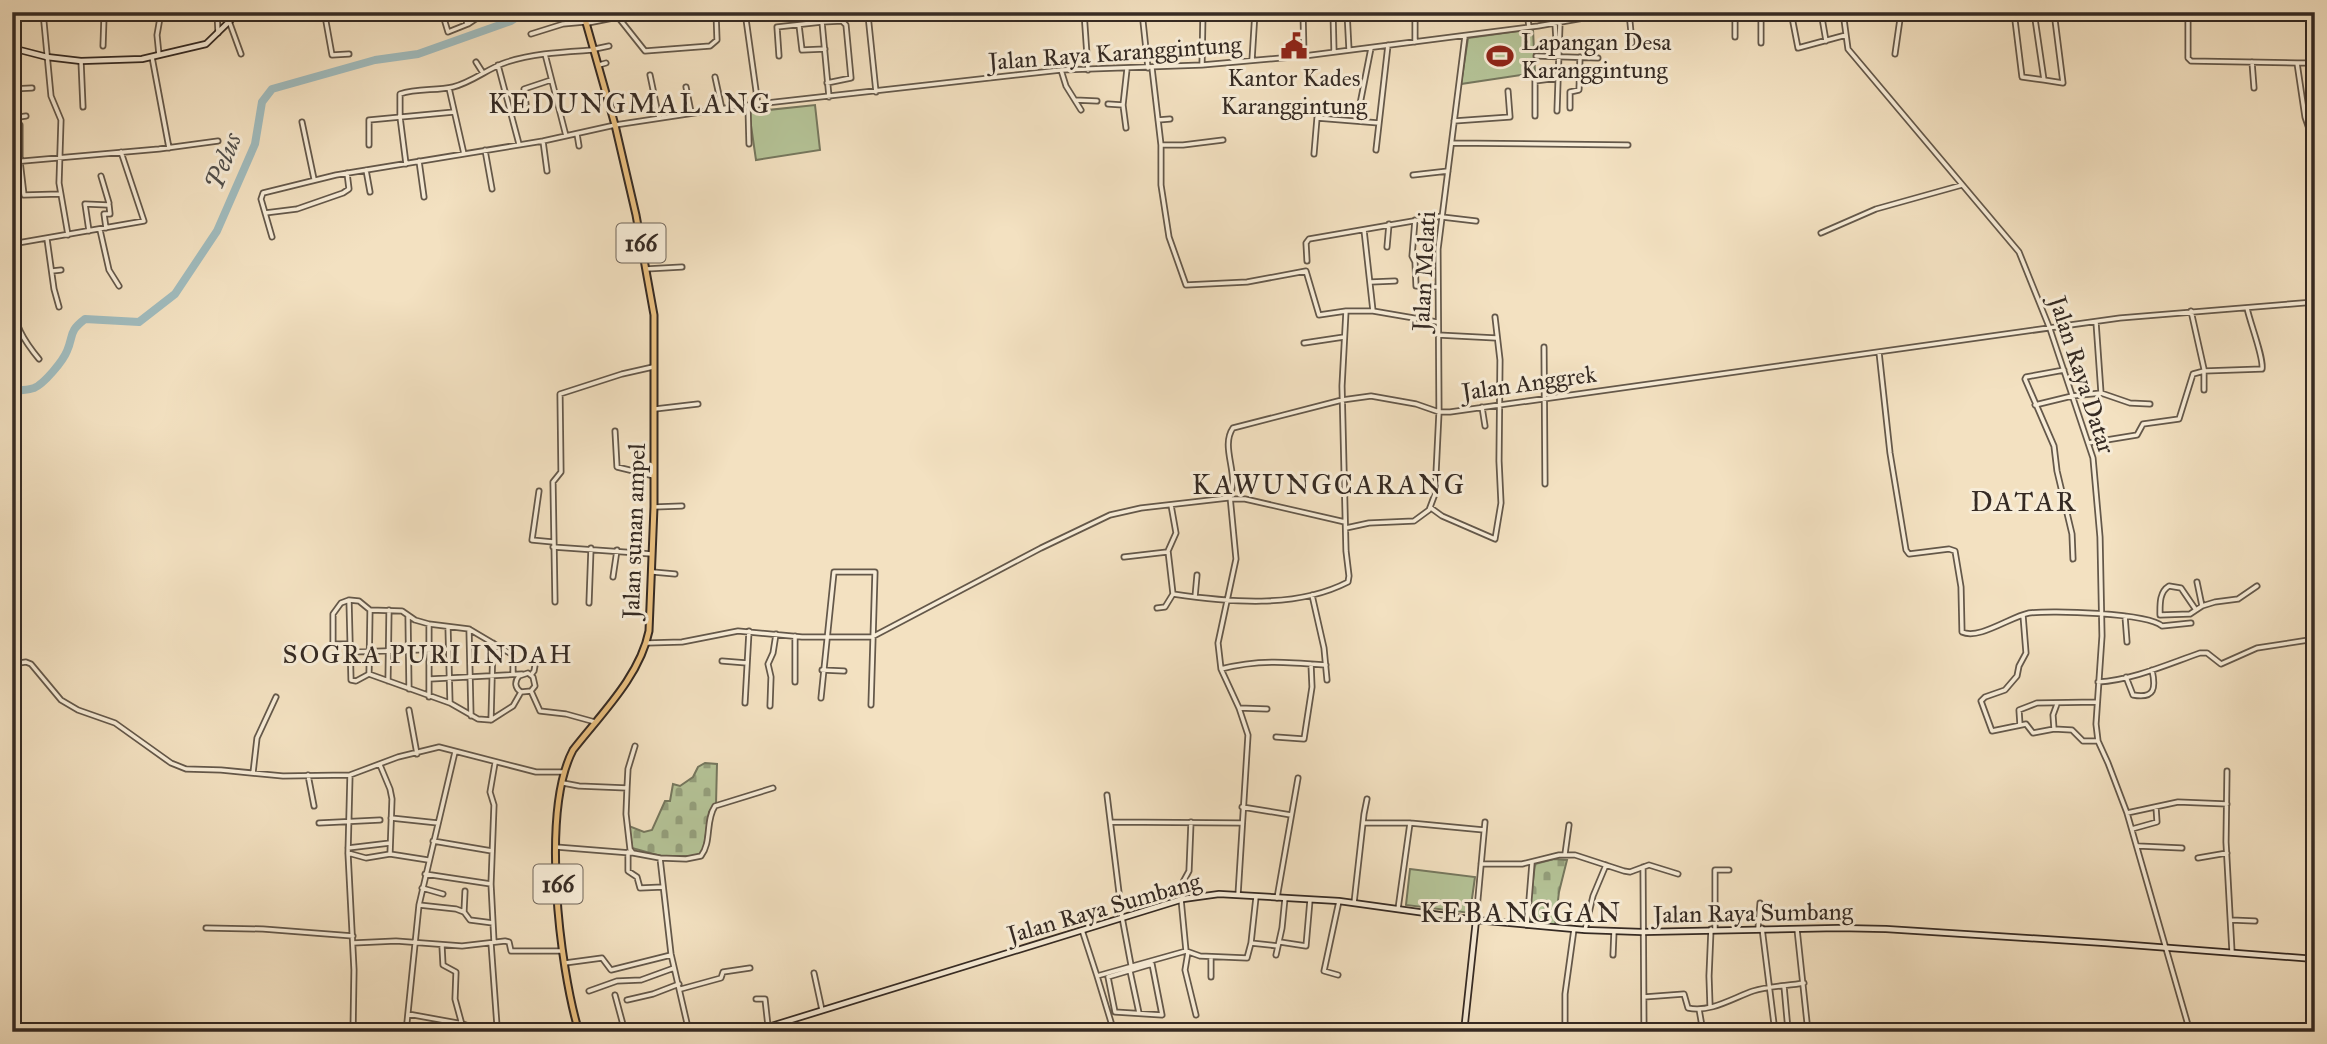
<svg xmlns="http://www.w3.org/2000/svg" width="2327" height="1044" font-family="'IM FELL Great Primer',serif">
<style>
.grass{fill:#b5c498;stroke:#75775e;stroke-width:2}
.cemetery{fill:url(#cemetery-stones);stroke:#75775e;stroke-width:2}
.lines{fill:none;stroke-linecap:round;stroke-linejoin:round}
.river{stroke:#a0bbbd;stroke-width:8}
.street-casing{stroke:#64584a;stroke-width:7}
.secondary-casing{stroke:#352a23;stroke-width:8}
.primary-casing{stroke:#352a23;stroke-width:9}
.street{stroke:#f7ecd7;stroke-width:3.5}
.secondary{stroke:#f7ecd7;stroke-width:4.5}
.primary{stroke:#eac080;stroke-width:5}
.labels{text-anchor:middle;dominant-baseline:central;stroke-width:6;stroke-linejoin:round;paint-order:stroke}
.shield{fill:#f7ecd7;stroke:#6f6459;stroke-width:2}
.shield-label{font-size:23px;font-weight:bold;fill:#352a23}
.poi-label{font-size:24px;fill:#352a23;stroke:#f7ecd7;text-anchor:start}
.street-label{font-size:24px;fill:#352a23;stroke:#f7ecd7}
.water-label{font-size:26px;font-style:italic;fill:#504e4a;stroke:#f7ecd7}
.neighbourhood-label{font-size:26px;letter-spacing:2px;fill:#352a23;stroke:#f7ecd7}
.quarter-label{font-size:28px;letter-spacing:2px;fill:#352a23;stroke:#f7ecd7}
</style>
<defs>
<pattern id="cemetery-stones" width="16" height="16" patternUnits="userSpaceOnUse" patternTransform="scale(1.75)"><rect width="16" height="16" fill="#b5c498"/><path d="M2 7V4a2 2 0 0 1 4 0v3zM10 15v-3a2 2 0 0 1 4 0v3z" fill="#949f7c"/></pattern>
</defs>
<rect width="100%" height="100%" fill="#f3e1c1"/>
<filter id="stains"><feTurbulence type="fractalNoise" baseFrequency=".00286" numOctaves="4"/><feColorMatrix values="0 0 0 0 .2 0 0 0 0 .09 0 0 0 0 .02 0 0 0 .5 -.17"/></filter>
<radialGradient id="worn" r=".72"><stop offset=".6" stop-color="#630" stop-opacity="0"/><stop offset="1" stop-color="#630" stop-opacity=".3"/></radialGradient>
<path class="grass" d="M1533 29 1535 73 1461 84 1468 38Z
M815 105 820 150 756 160 749 112Z
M1410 869 1475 877 1470 913 1406 905Z"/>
<path class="cemetery" d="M705 763 717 764 716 804 709 812 704 848 700 856H661L632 848 629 826 644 832 652 830 665 801H670L673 784 680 786 693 777 698 767Z
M1554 859 1567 860 1559 892 1555 926 1528 923 1535 864Z"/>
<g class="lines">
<path class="river" d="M12 392C19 390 28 390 34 388 44 384 63 361 67 351 74 335 68 332 85 319L139 322 175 294 217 231 255 144 262 102 272 89 375 60 418 54 511 21 525 12"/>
<g class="street-casing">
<path id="street" d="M23 12 91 18 104 17V12
M43 12 51 96 61 120 59 183 68 235
M217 12 218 33
M311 12 314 15 323 14 325 16 332 55 349 54
M442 12 448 32 468 24 477 18 478 12
M464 12 467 24
M708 12H712
M745 12 758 105
M1084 12 1088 70
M1142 12 1148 68
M1303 12 1304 56
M1333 12 1334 52
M1347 12 1349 50
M1527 12 1529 27
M1629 12 1632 43
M1735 12V37
M1761 12V43
M1791 12 1798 48 1846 35
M1821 12 1826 41
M1843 12 1848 49 2019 252 2050 329 2093 458 2100 537 2102 636 2096 724 2098 741 2108 763 2127 813 2190 1032
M2014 12 2022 77 2044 80 2034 12
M2188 12V58L2191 61 2297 63 2305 117 2315 146
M1143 16 1172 13
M229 21 241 54
M822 22 842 21 846 25 851 78 827 83
M588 23 618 17 645 51 710 46 717 40 716 12
M1555 24 1557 56
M799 25 802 50 825 49
M531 34 563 24 585 22
M1415 42V12
M103 46 104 17 138 16
M595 49 609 46
M545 54 566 136
M1895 54 1901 12
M159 55 157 35 161 12
M779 56 777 27 822 22 829 97
M1536 56 1598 58
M152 57 169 148
M1252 60 1255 12
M81 61 83 107
M476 62 483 73
M2252 62 2254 88
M2297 63H2315
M498 65 519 144
M599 65 606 63
M1202 65 1203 12
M1152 68 1161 145V185L1169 237 1186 285 1247 282 1306 271 1319 315 1346 311H1373L1437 322
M1061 70 1066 86 1081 110
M650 75 659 118
M715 77 722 109
M2044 80 2063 83 2054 12
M686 87 691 112
M449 88 464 154
M12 89 32 88
M876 92 868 15 890 12
M1075 100 1097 101
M526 104 524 89 551 80
M1108 104 1123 105
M1360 104 1371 48
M748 106 749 144
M1570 108V92L1579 90 1580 57
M1557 111 1560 23
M1535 116V81L1558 78
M12 118 26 116
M1158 120 1170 119
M1454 121 1510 117 1508 91
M302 122 314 179
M20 125V161L24 195 60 194
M1126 128 1123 105 1127 69
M577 134 579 146
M543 141 547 171
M1452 143 1628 145
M369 145V120L454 112
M1162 145H1183L1223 140
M485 150 492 189
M1376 150 1388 45
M1314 154 1317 118 1379 123
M419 161 424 197
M12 162 159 149 218 141
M406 164 400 117V94C417 88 436 91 453 87 473 82 488 68 507 62 534 53 564 52 593 50
M366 170 370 192
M1413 175 1448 171
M265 213 297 209 343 193 349 189 347 173
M1442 217 1476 221
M1415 220 1412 256 1415 262 1416 286 1438 287
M106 228 104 214H110L109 205
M100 230 109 270 119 286
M1364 230 1373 311
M89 231 85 204 108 205 109 203 101 176
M1821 233 1876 209 1962 185
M272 237 261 199 263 193 336 175 543 141 615 125 740 106 1061 70 1202 65 1304 56 1538 26 1618 12
M47 239 54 289 59 307
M12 244 144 221 121 152
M1387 247 1389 224
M1307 261 1306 243 1309 239 1442 216
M646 269 682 267
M52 271 61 270
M1371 282 1395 281
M12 299C13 323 24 341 39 359
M2191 311 2204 369V390
M2096 322 2101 393
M1438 335 1496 338
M1304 343 1344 337
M1544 347 1545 484
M1879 352 1890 453 1906 550 1909 554 1949 549 1955 551 1961 587 1962 632C1979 640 2010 617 2029 613 2050 610 2148 613 2162 626L2191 623
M2064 370 2026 377 2025 379 2054 446 2057 471 2072 534 2073 559
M2035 405 2072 396 2101 393 2130 403 2150 404
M1482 407 1485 426
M655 409 698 404
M615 431 617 467 654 476
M2088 443 2137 435 2143 424 2179 419 2193 374 2204 371 2262 369C2264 358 2250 323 2247 308
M539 491 532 540 553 542
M1230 496 1236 559 1218 643 1221 669 1239 708 1248 735 1238 895
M1231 499H1245L1345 522
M1171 505 1176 533 1168 551 1173 594C1228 602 1296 609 1348 582L1349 576 1346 551 1342 386 1346 311
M654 507 682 506
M1431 508 1442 516 1495 539 1501 503 1499 461 1500 360 1495 317
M1346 528 1369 523 1414 521 1429 510 1435 494 1439 412 1438 249 1465 36
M553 547 652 554
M1124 557 1167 552
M653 572 675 574
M613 577 617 550
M2197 582 2202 606
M1312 595 1324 648 1327 680
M1195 597 1197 575
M349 600 351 680 356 681 369 674
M555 602 553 482 561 472 560 394 622 374 653 367
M589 603 591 548
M1157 608 1165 607 1173 594
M370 610 369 674 450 703
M2023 615 2026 653 2019 666 2017 676 2005 690 1985 697 1981 701 1992 731 2026 724 2033 733 2054 729
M2160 615 2190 614 2202 606 2215 602 2238 599 2257 586
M2160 615C2160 605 2159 592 2169 586L2181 588 2196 610
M408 616 409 689
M2125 616 2127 642
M429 624V697
M448 627 450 703 478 719 491 720 493 643
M469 629 471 716
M795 636V682
M647 643 682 642 738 631 802 637H872L1041 548 1110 515 1141 508 1228 498C1242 478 1219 448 1233 428L1342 400 1371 396 1416 404 1439 412H1450L2120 318 2315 302
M350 644H333V614L341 603 349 600 359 601 370 610 402 611 415 620 429 624 469 629 513 655V674
M351 652 450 649
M722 661 747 663
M12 664 26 662 31 664 61 700 78 710 115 723 171 763 186 769 221 770 283 776 350 775 398 757 439 747 536 772H563
M1221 669C1258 659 1289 662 1326 665
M822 670 844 671
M531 675 534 671 536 660
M2126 677 2133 695C2155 699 2156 688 2152 670
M430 679 522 674
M388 681 389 610
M2098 682C2133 680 2168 664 2200 653H2207L2221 664 2257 648 2315 639
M531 691 521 692C515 688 514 682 519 676L528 673 533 677 535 686 531 691 540 711 566 714 595 722
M821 698 834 572H875L871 705
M745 703 749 631
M2057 704 2053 715 2054 729 2072 730 2083 741H2098
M770 706 771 677 768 664 773 653 776 634
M1239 708 1267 709
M409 710 417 754
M491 720 513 706 521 692
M2020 725 2019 710 2037 703 2097 702
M1276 737 1304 739 1312 687 1311 664
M380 765 390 789 392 799 390 854
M2227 771 2226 842 2232 952
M253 773 257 738 276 697
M308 775 314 806
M350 775 348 853 354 970 353 1032
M563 783 579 786 627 788 626 814 630 849 633 853 660 858 671 954 689 1032
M627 788 628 769 635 746
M1107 795 1122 917 1131 965
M1242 807 1291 815
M2127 813 2178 802 2227 804
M391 818 438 823
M1111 822 1241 823
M319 823 380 820
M1364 823H1410L1484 830
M2132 829 2157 822 2156 807
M433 841 492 851
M2138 846 2182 848
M556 847 631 853
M348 848 390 843
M628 852V871L637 877 640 888 663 887
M348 853 366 858 390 854 428 860
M1565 854 1569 825
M660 858 686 859 701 856C712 842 705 821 715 806L773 788
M2198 858 2227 853
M1481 864H1522L1559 855H1575L1624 871 1630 872 1649 865 1678 874
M1643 867 1644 1032
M425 874 491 884
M422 888 443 894
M1277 898 1298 778
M1181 899 1186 951 1200 956 1247 958 1251 943 1256 897
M1183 899V882L1189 871 1191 822
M1354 903 1364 814 1367 799
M419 905 456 909 464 912 470 920 493 923
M1398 909 1410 823
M464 912 465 891
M1476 920 1485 822
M2231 920 2255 921
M1527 925 1532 863
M206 928 263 929 353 936
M1762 928 1775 1032
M1715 929V870H1729
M1758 929 1760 903
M1797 929 1808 1032
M1082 930 1097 976 1186 951
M1585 930 1593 896 1606 865
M494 942 491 884 494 805 490 792 495 763
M1280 942 1306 946 1310 900
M353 943 396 941 462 946 505 941 509 942 511 951H562
M491 943 497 1026 494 1032
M1251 943 1278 946
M442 946 443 965 456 972 455 999 464 1032
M1188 952 1185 970 1196 1015
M1276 955 1282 928 1285 898
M1613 955 1614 931
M1211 957V977
M565 963 602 958 611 970 671 955
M1152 964 1162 1015 1115 1012 1108 977Z
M1130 971 1139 1013
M814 973 822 1010
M1338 975 1324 971 1339 901
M1097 976 1114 1032
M1784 986 1788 1030
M681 989 721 978 723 972 750 968
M589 991 617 981 641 980 674 968
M615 995 625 1032
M1644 997 1684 994 1688 1008C1710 1013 1733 998 1753 991 1769 986 1787 986 1804 983
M756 999H765L768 1026
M627 1000 653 994 679 984
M1710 1006 1709 976 1711 929
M1699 1009 1703 1032
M408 1014 463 1024 486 1032
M406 1032 419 905 455 752
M1565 1032V994L1574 929"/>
</g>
<g class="secondary-casing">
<path id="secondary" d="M12 48 47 57 81 61 142 59 206 44 239 12
M752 1032 1183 899 1219 894 1339 901 1476 920 1585 930 1642 932 1838 928 1886 929 2105 943 2315 959
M1464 1032 1476 920"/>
</g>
<g class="primary-casing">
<path id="primary" d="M579 1032C559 966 541 811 573 750 601 714 640 676 649 631L654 507V315L636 215 615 125 583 12"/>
</g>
<use href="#street" class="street"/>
<use href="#secondary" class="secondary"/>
<use href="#primary" class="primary"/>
</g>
<defs>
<g id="civic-bare" transform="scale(2.1)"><path d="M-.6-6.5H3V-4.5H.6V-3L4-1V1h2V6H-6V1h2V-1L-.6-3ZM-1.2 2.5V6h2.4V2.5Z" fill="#8f2418" stroke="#f7ecd7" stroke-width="2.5" paint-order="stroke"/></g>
<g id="stadium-bare" transform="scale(2.1)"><path d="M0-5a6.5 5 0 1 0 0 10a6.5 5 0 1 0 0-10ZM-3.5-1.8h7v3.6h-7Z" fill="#8f2418" stroke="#f7ecd7" stroke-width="2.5" paint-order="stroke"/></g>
</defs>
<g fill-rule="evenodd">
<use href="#civic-bare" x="1294" y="46"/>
<use href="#stadium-bare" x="1500" y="56"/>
</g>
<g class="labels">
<g class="shield">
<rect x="616.5" y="223.5" width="49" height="39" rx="5"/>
<rect x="533.5" y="864.5" width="49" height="39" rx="5"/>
</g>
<g class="shield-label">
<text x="641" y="243">166</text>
<text x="558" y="884">166</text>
</g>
<g class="poi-label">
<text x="1521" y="42">Lapangan Desa<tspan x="1521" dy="28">Karanggintung</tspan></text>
<text x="1294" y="78" text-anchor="middle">Kantor Kades<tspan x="1294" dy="28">Karanggintung</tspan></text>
</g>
<g class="street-label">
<text transform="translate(1115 53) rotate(-4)">Jalan Raya Karanggintung</text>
<text transform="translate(1424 271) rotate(-87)">Jalan Melati</text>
<text transform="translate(2082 375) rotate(72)">Jalan Raya Datar</text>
<text transform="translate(1529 383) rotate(-8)">Jalan Anggrek</text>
<text transform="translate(634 531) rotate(-88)">Jalan sunan ampel</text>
<text transform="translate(1104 908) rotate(-16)">Jalan Raya Sumbang</text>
<text transform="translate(1753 913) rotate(-1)">Jalan Raya Sumbang</text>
</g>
<g class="water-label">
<text transform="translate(223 161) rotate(-69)">Pelus</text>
</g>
<g class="neighbourhood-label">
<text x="428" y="654">SOGRA PURI INDAH</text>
</g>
<g class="quarter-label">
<text x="630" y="103">KEDUNGMALANG</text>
<text x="1329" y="484">KAWUNGCARANG</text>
<text x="2024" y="501">DATAR</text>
<text x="1521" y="912">KEBANGGAN</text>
</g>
</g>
<rect width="2327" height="1044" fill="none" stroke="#f3e1c1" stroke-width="42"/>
<rect x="14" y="14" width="2299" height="1016" fill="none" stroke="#352a23" stroke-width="3.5"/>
<rect x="21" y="21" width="2285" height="1002" fill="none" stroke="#352a23" stroke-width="2"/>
<rect width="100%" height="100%" filter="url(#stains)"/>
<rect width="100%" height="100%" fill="url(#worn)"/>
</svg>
